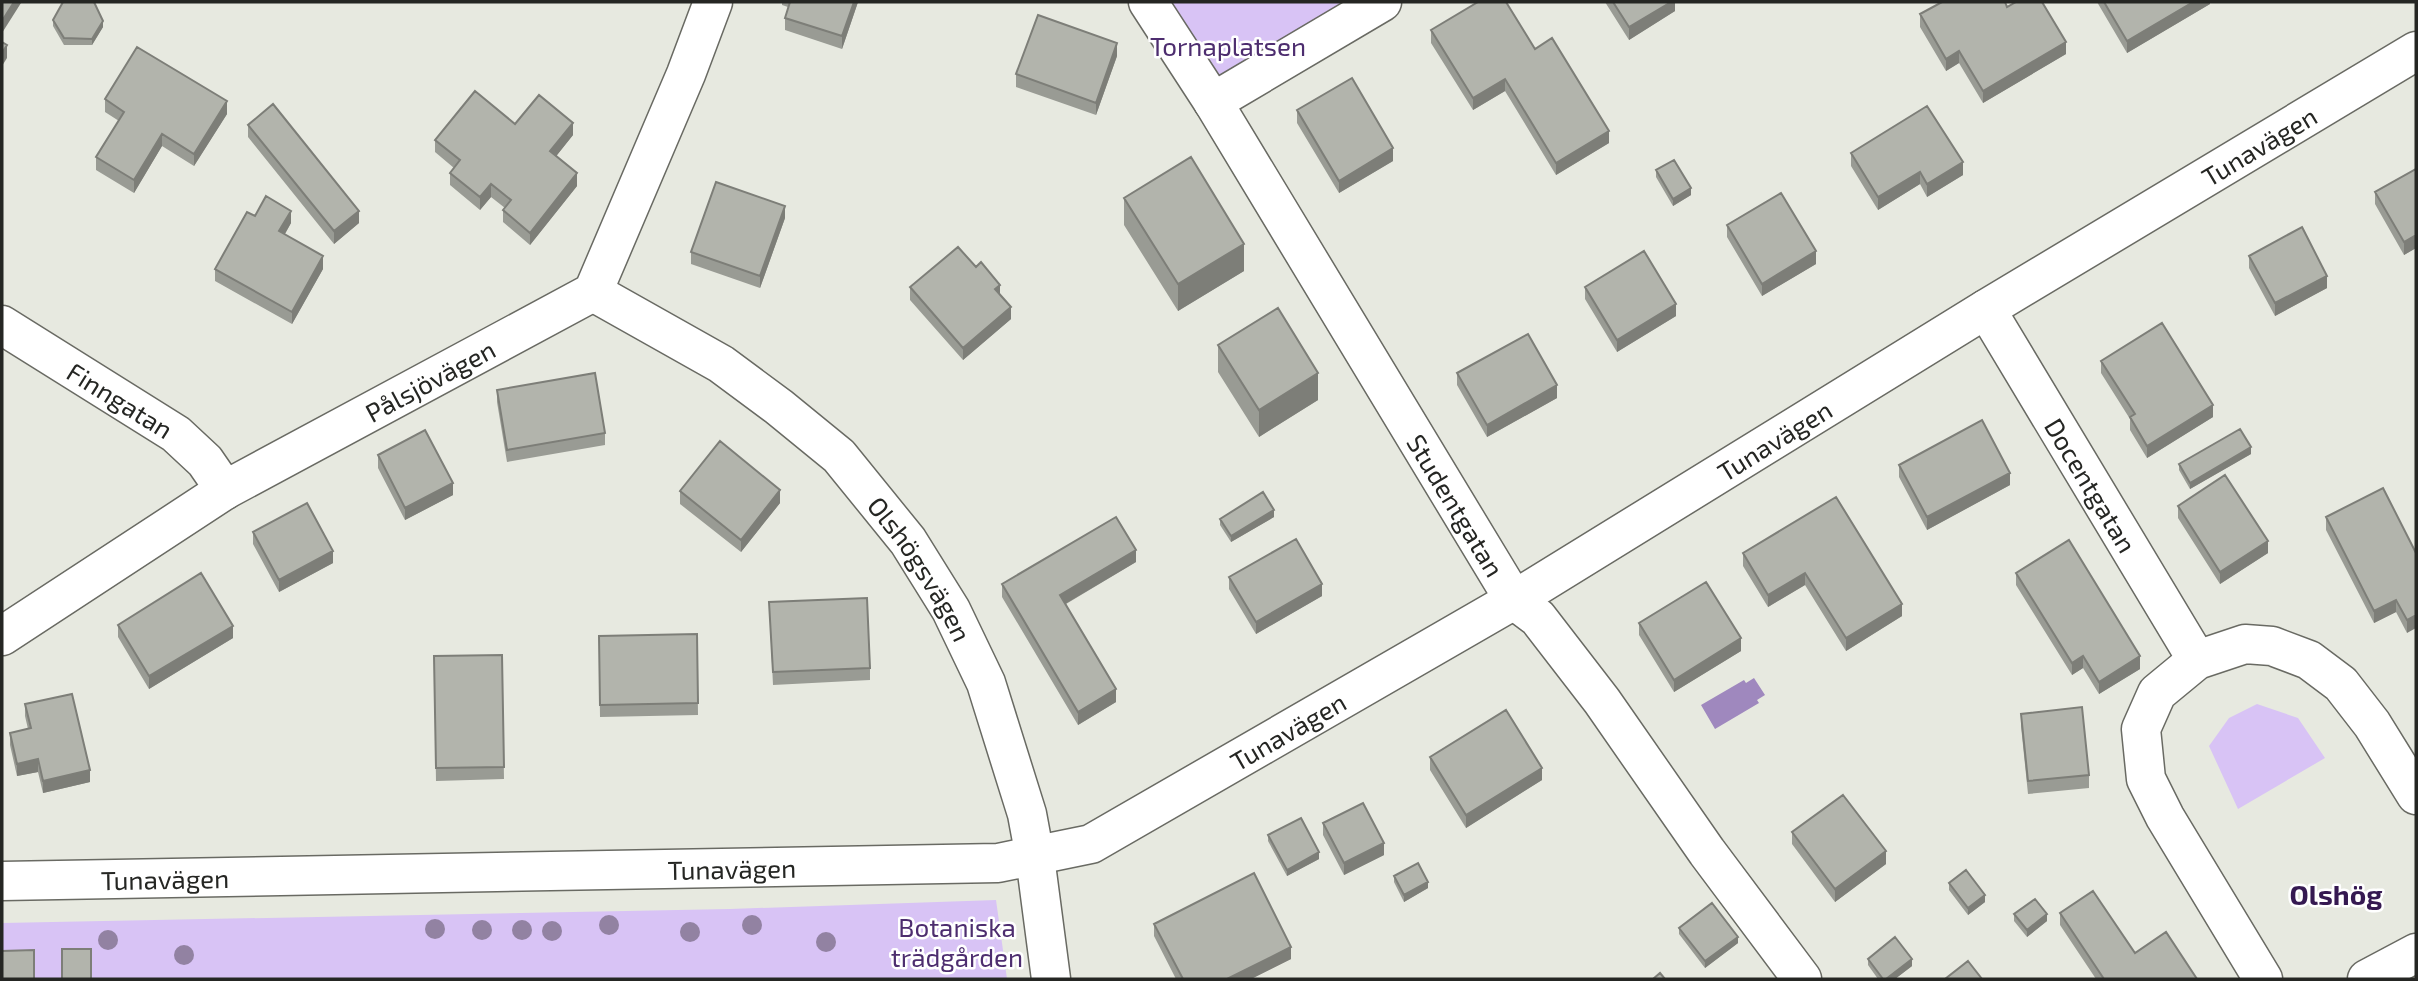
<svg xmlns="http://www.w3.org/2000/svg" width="2418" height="981" font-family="'Exo 2',sans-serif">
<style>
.green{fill:#d8c3f5}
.water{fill:#9f88be}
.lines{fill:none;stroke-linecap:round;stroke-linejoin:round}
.minor-casing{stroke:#696a63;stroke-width:41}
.minor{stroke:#fff;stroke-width:38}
.tree{fill:#9282a2}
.wall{fill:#999b94}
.shaded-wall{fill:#7d7e78}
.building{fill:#b2b4ac;stroke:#7d7e78;stroke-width:2}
.labels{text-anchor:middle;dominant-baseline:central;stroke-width:5;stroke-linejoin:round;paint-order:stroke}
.park-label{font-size:26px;fill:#4d2d6f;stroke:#fff}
.street-label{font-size:26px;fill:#252623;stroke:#fff}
.neighbourhood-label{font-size:28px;font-weight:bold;fill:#351951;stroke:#fff}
</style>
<rect width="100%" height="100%" fill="#e7e9e0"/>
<path class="green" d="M1148 2H1382L1213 102Z
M2257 704 2298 718 2325 758 2238 809 2209 746 2229 718Z
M996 900 1007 979H2V923L730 909Z"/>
<path class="water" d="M1754 678 1765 695 1757 700 1759 703 1715 729 1701 705 1744 680 1746 683Z"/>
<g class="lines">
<g class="minor-casing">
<g id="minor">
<path id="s1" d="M1148 2 1213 102 1514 600 1538 618 1602 701 1707 852 1802 979"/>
<path d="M1213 102 1382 2"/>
<path id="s2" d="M593 292 721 364 779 407 839 456 908 541 951 610 986 683 1027 814 1035 857 1051 979"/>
<path id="s3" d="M1986 309 2197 660"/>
<path id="s4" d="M2 325 176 434 205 461 225 490"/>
<path id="s5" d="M2 636 225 490 593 292 686 74 713 2"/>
<path id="s6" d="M2 881 998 863 1091 844 1514 600 1986 309 2416 51"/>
<path d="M2263 979 2165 817 2146 779 2141 729 2157 693 2197 660 2245 644 2272 646 2309 660 2341 684 2372 724 2416 795"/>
<path d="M2367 979 2416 953"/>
</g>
</g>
<use href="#minor" class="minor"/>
</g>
<g class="tree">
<circle cx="609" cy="925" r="10"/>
<circle cx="752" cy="925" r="10"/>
<circle cx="435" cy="929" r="10"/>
<circle cx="482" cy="930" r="10"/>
<circle cx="522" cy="930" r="10"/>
<circle cx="552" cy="931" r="10"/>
<circle cx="690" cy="932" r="10"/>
<circle cx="108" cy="940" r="10"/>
<circle cx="826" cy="942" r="10"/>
<circle cx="184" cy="955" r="10"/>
</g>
<path class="wall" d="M782 2H858L842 49 785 30V18L788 7 782 5Z
M1605 2H1675V11L1629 40Z
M2097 2H2210V4L2127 53Z
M2007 7 2066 54 1983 103 1959 63 1946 71 1920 27V14Z
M53 20 103 27 92 45H64L53 26Z
M1431 30 1535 49 1609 143 1556 175 1505 91 1473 110 1431 43Z
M1117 56 1096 115 1016 87V74Z
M105 99 227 114 194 166 162 146 134 193 96 170V157L119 121 105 112Z
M1297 110 1393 161 1339 193 1297 123Z
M515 124 573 135 556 156 577 186 530 245 503 222V210L505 208 491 197 480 210 450 185V173L454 168 435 152V140Z
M248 125 359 223 334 244 248 137Z
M1851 153 1963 175 1927 197 1920 184 1878 210 1851 166Z
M2416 169V248L2404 255 2375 204V192Z
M1656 170 1691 195 1673 206 1656 177Z
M1124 198 1244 271 1178 311 1124 225Z
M255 216 291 223 285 234 323 269 292 324 215 281V269Z
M785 218 760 288 691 264V252Z
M1727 225 1816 264 1762 296 1727 237Z
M2249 256 2327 288 2275 316 2249 268Z
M910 287 1000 295 1011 319 963 360 910 300Z
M1585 287 1676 316 1617 352 1585 299Z
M1218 345 1318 400 1259 437 1218 372Z
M2101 361 2213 417 2147 458 2130 430V419L2101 373Z
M1457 373 1557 398 1487 437 1457 385Z
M497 390 605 433V445L507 462 497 402Z
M2251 454 2190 489 2179 470V464Z
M378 455 453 495 405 520 378 468Z
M1899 465 2010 485 1927 530 1899 477Z
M680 491 780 503 741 552 680 504Z
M1836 497 1902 616 1846 651 1805 585 1768 607 1743 566V553Z
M2178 506 2268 553 2220 584 2178 518Z
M1274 517 1231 542 1220 525V519Z
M2326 517 2416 553 2407 633 2396 612 2374 623 2326 530Z
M253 532 333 563 279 592 253 544Z
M1136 562 1066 604 1116 702 1078 725 1002 597V584Z
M2016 573 2140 669 2099 694 2083 668 2072 675 2016 585Z
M1229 577 1322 596 1256 634 1229 589Z
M769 602 870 668V680L773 685Z
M1639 623 1741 651 1674 692 1639 635Z
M118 625 233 638 149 689 118 637Z
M697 634 698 715 600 717 599 636Z
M502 655 504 779 436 781 434 656Z
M25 704 90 782 43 793 38 772 17 776 10 745V733L28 729 25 716Z
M2021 714 2089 775V788L2028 794 2021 726Z
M1430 757 1542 780 1466 828 1430 770Z
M1323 823 1384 855 1344 875 1323 835Z
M1792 832 1886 864 1835 902 1792 844Z
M1268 835 1319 859 1287 876 1268 841Z
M1394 876 1428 888 1404 902 1394 882Z
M1949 883 1985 902 1968 915 1949 890Z
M2060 913 2135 953 2197 979H2096L2060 925Z
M2014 914 2047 921 2027 937 2014 921Z
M1154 924 1291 959 1251 979H1176L1154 936Z
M1679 928 1738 943 1705 968 1679 934Z
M1868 959 1912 966 1895 979H1878L1868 965Z"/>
<path class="shaded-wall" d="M14 2 21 3 2 33V21Z
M854 2H858L842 49V36Z
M1671 2H1675V11L1629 40V27Z
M2193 2H2210V4L2127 53V41Z
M103 21V27L92 45V39Z
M2066 42V54L1983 103V91Z
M1117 43V56L1096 115V103Z
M7 45V58L2 66V53Z
M1959 51V63L1946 71V59Z
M1505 79V91L1473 110V98Z
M227 101V114L194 166V154Z
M573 123V135L550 164V151Z
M1609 131V143L1556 175V163Z
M162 134V146L134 193V180Z
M1393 148V161L1339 193V181Z
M1963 162V175L1927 197V184Z
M1920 172V184L1878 210V197Z
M577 173V186L530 245V233Z
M491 184V197L480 210V197Z
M1691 188V195L1673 206V199Z
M785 206V218L760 288V276Z
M291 211V223L279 244V231Z
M359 211V223L334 244V231Z
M2416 235V248L2404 255V242Z
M1244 244V271L1178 311V284Z
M1816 251V264L1762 296V284Z
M323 256V269L292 324V312Z
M2327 276V288L2275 316V303Z
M1000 285V297L995 289Z
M1676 304V316L1617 352V340Z
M1011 307V319L963 360V348Z
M1318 373V400L1259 437V410Z
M1557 385V398L1487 437V425Z
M2213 405V417L2147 458V446Z
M2251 447V454L2190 489V483Z
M2010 473V485L1927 530V517Z
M453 483V495L405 520V508Z
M780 490V503L741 552V540Z
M1274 510V517L1231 542V536Z
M2268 541V553L2220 584V572Z
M1136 550V562L1060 607V595Z
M333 551V563L279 592V580Z
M1805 573V585L1768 607V595Z
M1322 584V596L1256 634V622Z
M2396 600V612L2374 623V611Z
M1902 604V616L1846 651V638Z
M2416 615V628L2407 633V620Z
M233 626V638L149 689V676Z
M1741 638V651L1674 692V680Z
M2083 656V668L2072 675V663Z
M2140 656V669L2099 694V682Z
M1116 689V702L1078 725V712Z
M38 759V772L17 776V764Z
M1542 768V780L1466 828V815Z
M90 770V782L43 793V781Z
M1384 843V855L1344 875V863Z
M1886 851V864L1835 902V889Z
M1319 852V859L1287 876V870Z
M1428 882V888L1404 902V895Z
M1985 895V902L1968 915V908Z
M2047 914V921L2027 937V930Z
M1738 937V943L1705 968V961Z
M1291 947V959L1251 979H1227Z
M1912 959V966L1895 979H1886Z"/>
<path class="building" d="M2 2H14L2 21Z
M63 2H94L103 21 92 39 64 38 53 20Z
M790 2H854L842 36 785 18Z
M1478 2H1506L1535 49 1552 38 1609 131 1556 163 1505 79 1473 98 1431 30Z
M1613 2H1671L1629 27Z
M1942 2H2005L2007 7 2016 2H2042L2066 42 1983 91 1959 51 1946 59 1920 14Z
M2104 2H2193L2127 41Z
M1038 15 1117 43 1096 103 1016 74Z
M2 42 7 45 2 53Z
M137 47 227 101 194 154 162 134 134 180 96 157 124 112 105 99Z
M1352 78 1393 148 1339 181 1297 110Z
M475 91 515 124 539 95 573 123 550 151 577 173 530 233 503 210 511 200 491 184 480 197 450 173 460 160 435 140Z
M273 104 359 211 334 231 248 125Z
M1927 106 1963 162 1927 184 1920 172 1878 197 1851 153Z
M1191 157 1244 244 1178 284 1124 198Z
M1674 160 1691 188 1673 199 1656 170Z
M2416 169V235L2404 242 2375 192Z
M716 182 785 206 760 276 691 252Z
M1781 193 1816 251 1762 284 1727 225Z
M266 196 291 211 279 231 323 256 292 312 215 269 247 212 255 216Z
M2302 227 2327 276 2275 303 2249 256Z
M958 247 976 267 981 262 1000 285 995 289 1011 307 963 348 910 287Z
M1644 251 1676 304 1617 340 1585 287Z
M1278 308 1318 373 1259 410 1218 345Z
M2162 323 2213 405 2147 446 2130 417 2135 414 2101 361Z
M1528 334 1557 385 1487 425 1457 373Z
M595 373 605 433 507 450 497 390Z
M1982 420 2010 473 1927 517 1899 465Z
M2240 429 2251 447 2190 483 2179 464Z
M425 430 453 483 405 508 378 455Z
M720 441 780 490 741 540 680 491Z
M2225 475 2268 541 2220 572 2178 506Z
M2383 488 2416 553V615L2407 620 2396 600 2374 611 2326 517Z
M1263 492 1274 510 1231 536 1220 519Z
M1836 497 1902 604 1846 638 1805 573 1768 595 1743 553Z
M307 503 333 551 279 580 253 532Z
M1116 517 1136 550 1060 595 1116 689 1078 712 1002 584Z
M1296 539 1322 584 1256 622 1229 577Z
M2069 540 2140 656 2099 682 2083 656 2072 663 2016 573Z
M201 573 233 626 149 676 118 625Z
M1706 582 1741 638 1674 680 1639 623Z
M867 598 870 668 773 672 769 602Z
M697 634 698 703 600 705 599 636Z
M502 655 504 767 436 768 434 656Z
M72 694 90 770 43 781 38 759 17 764 10 733 31 728 25 704Z
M2082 707 2089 775 2028 781 2021 714Z
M1506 710 1542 768 1466 815 1430 757Z
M1843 795 1886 851 1835 889 1792 832Z
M1363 803 1384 843 1344 863 1323 823Z
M1301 818 1319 852 1287 870 1268 835Z
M1418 863 1428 882 1404 895 1394 876Z
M1966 870 1985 895 1968 908 1949 883Z
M1254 873 1291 947 1227 979H1183L1154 924Z
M2093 891 2135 953 2166 932 2197 979H2104L2060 913Z
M2035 899 2047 914 2027 930 2014 914Z
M1712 903 1738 937 1705 961 1679 928Z
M1895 937 1912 959 1886 979H1883L1868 959Z
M62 949H91V979H62Z
M34 950V979H2V951Z
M1968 961 1982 979H1945Z
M1660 973 1665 979H1653Z"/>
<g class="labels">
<g class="park-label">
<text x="1228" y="45">Tornaplatsen</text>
<text x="957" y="926">Botaniska<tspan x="957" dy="30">trädgården</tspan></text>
</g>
<g class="street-label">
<text stroke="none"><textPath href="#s6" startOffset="2452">Tunavägen</textPath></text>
<text stroke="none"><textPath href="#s5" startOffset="499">Pålsjövägen</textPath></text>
<text stroke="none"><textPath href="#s4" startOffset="140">Finngatan</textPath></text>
<text stroke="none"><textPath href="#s6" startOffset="1885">Tunavägen</textPath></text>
<text stroke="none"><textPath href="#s3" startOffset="205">Docentgatan</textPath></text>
<text stroke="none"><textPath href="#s1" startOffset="590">Studentgatan</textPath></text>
<text stroke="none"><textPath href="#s2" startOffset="436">Olshögsvägen</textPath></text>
<text stroke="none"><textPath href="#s6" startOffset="1318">Tunavägen</textPath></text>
<text stroke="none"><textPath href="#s6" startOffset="730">Tunavägen</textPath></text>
<text stroke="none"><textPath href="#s6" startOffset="163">Tunavägen</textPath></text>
</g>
<g class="neighbourhood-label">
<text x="2336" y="894">Olshög</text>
</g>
</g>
<rect width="2418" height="981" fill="none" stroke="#252623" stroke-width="7"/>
</svg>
